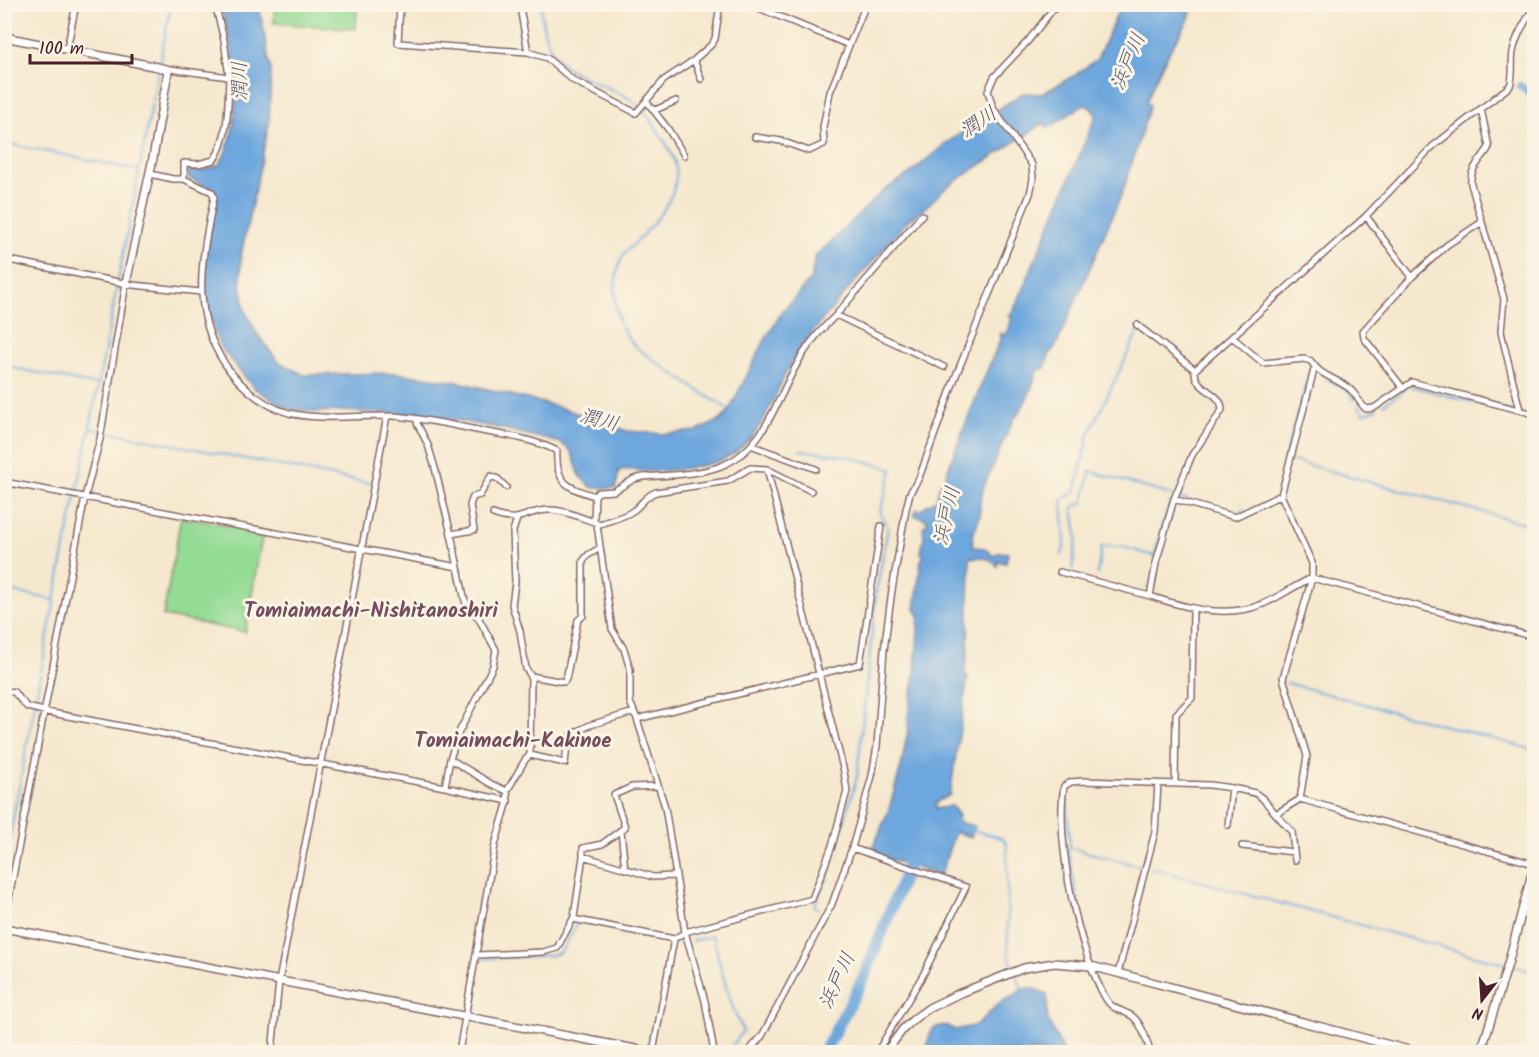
<svg xmlns="http://www.w3.org/2000/svg" width="1539" height="1057" font-family="Kalam,'Klee One',sans-serif">
<style>
.green{fill:#94db95;stroke:#6f7d60;stroke-width:1.5}
.water{fill:#6ea7dd;stroke:#5c6384;stroke-width:1.5}
.lines{fill:none;stroke-linecap:round;stroke-linejoin:round}
.stream{stroke:#6ea7dd;stroke-width:2}
.canal{stroke:#6ea7dd;stroke-width:8}
.river{stroke:#6ea7dd;stroke-width:12}
.minor-casing{stroke:#866564;stroke-width:8}
.tertiary-casing{stroke:#866564;stroke-width:10}
.minor{stroke:#fff;stroke-width:5}
.tertiary{stroke:#fff;stroke-width:7}
.labels{text-anchor:middle;dominant-baseline:central;stroke-width:6;stroke-linejoin:round;paint-order:stroke}
.water-label{font-size:20px;font-style:italic;fill:#585572;stroke:#fcf5e5}
.quarter-label{font-size:21px;font-weight:bold;fill:#764c60;stroke:#fcf5e5}
</style>
<rect width="100%" height="100%" fill="#fcf5e5"/>
<filter id="ink" filterUnits="userSpaceOnUse"><feTurbulence type="fractalNoise" baseFrequency=".0167" numOctaves="2"/><feDisplacementMap in="SourceGraphic" scale="12" xChannelSelector="R" yChannelSelector="G"/><feConvolveMatrix kernelMatrix="1 2 1 2 8 2 1 2 1" color-interpolation-filters="sRGB"/></filter>
<filter id="wash" filterUnits="userSpaceOnUse"><feTurbulence type="fractalNoise" baseFrequency=".008" numOctaves="4" result="noise"/><feDisplacementMap in="SourceGraphic" scale="24" xChannelSelector="R" yChannelSelector="G"/><feGaussianBlur stdDeviation="1.35" result="paint"/><feColorMatrix in="noise" values="0 0 0 0 0 0 0 0 0 0 0 0 0 0 0 0 0 1.4 0 .05"/><feComposite in="paint" operator="in"/></filter>
<g filter="url(#wash)">
<rect width="100%" height="100%" fill="#f5e8ce"/>
<path class="green" d="M275 5H357L356 29 274 23Z
M181 517 263 532 245 632 163 616Z"/>
<path class="water" d="M220 5H259L271 70 269 124 241 255V283L245 310 257 334 279 362 304 375 394 373 459 382 559 407 627 431 664 434 697 431 721 420 728 412 765 340 782 312 811 279 815 257 883 191 912 172 946 143 1023 93 1042 94 1075 75 1097 59 1121 5H1194C1190 11 1190 20 1185 26 1168 51 1156 75 1146 103L1150 105 1123 191 1058 342 1049 355 1045 368 1037 371C1032 387 1025 408 1013 420L984 486 979 507 981 510C980 523 970 533 973 547L985 548 993 556 999 552 1008 553 1006 563 998 561 997 566C993 559 982 556 975 558L971 557 970 560 968 653 964 674 968 676 950 795 938 801 935 805 936 809 952 806 959 816 958 822 975 826 971 837 955 832 940 876 871 853 889 809 901 767 908 730V717L915 673 919 615 915 609 921 560 924 557 921 552 924 538 923 526H926L927 522 926 519 914 515 917 509 922 510 925 506 936 500 941 482 946 483 945 477C963 430 981 383 1001 338L1000 333 1003 335 1007 332 1012 318 1009 315 1013 312 1096 116C1093 109 1091 107 1084 105L1048 128 1044 123 948 186 914 218 911 217C875 260 836 301 802 346 775 381 769 436 726 458 711 466 668 472 650 471 639 471 630 468 619 470L616 488H592L580 476 571 451 561 443 504 429 426 415 342 411 315 412 289 409 255 389 220 347 206 306 203 283 207 248 216 197 214 191 187 177 190 170H204L219 165C246 122 235 50 220 5Z
M1032 988 1047 994C1049 1003 1046 1011 1048 1020L1064 1052H935L927 1045 931 1030C941 1024 945 1024 955 1030L977 1025 1000 1002 1014 996 1022 989Z"/>
<g class="lines">
<path class="stream" d="M171 4 90 428 373 484
M541 4C542 27 546 51 565 66 583 80 608 86 627 97 642 106 651 120 660 134 665 143 673 153 675 163 684 199 645 232 623 255 610 283 612 323 635 346 641 352 650 357 657 362 681 380 705 395 730 410
M4 143 138 170
M4 366 97 385
M1325 378 1347 390 1354 400
M1411 386 1534 418
M1384 404 1406 389
M1358 405 1364 414 1377 409
M800 450 847 456 888 468 892 470 880 513 888 528 876 593 857 777 828 876 814 906 819 909
M1284 461 1310 367
M1293 461 1534 526
M1277 494 1284 466
M1177 497 1188 500
M1230 513H1237L1245 509
M1062 555 1065 543 1062 502 1065 498 1075 492 1089 434 1140 328
M1072 570 1077 537 1073 507 1084 502 1090 471 1174 496
M1097 574 1102 546 1123 547 1154 556 1170 501
M4 590 55 600
M1287 683 1534 750
M1066 790 1070 845 1068 850 1079 907
M972 830 1002 838 1007 844 1008 953 1022 989
M1071 848 1143 867
M4 865 62 562 90 429
M1151 868 1534 972
M639 935 683 944
M692 941 713 936C721 969 728 1000 743 1031L728 1052
M483 959 551 955 559 953 564 947 578 922"/>
<path class="canal" d="M1520 86 1534 96"/>
<path class="river" d="M824 1052 864 977 912 856"/>
</g>
</g>
<g filter="url(#ink)">
<g class="lines">
<g class="minor-casing">
<path id="minor" d="M215 4 224 40 229 77
M400 4 398 43 528 52 547 58 574 81 636 113 664 80 694 60 711 45 715 39 720 4
M521 4V13L528 52
M749 4 849 45
M1534 7C1526 21 1516 35 1513 52 1511 63 1514 74 1510 86L1432 147 1366 216 1195 370C1193 390 1223 392 1222 410L1192 455 1174 499 1156 563 1150 596C1186 608 1227 619 1263 604 1280 597 1295 585 1312 578L1534 637
M67 49 76 4
M694 60 701 79
M163 68 229 77C228 104 229 137 214 160L198 164 184 163V179
M647 102 668 129 684 155
M1481 109 1489 147C1482 160 1469 168 1471 184L1504 299 1501 332 1520 410
M655 110 676 101
M755 137 781 141 809 151 824 144 823 127 830 92 866 4
M150 174 173 179H184L212 192 214 197C201 261 188 320 233 375 248 392 266 407 289 413 323 421 358 415 393 416 424 418 456 426 487 432 511 436 536 440 557 451 555 482 567 488 595 496L598 492 614 491 634 479 643 477C668 475 697 475 721 466 768 448 778 392 803 354 812 339 824 327 836 315L944 367
M1366 216 1412 277
M4 259 133 285 201 292
M836 315 922 215
M1137 325 1195 370
M1232 337 1263 363 1304 359 1311 361C1319 376 1339 379 1351 390 1357 396 1360 404 1366 409L1374 408 1412 382 1534 414
M1402 387 1364 338 1363 331 1412 277 1447 245 1482 222
M417 419V423L428 445 435 468 451 534 465 601 479 619 496 650 493 666 459 732 450 759 491 784 507 791
M753 446 816 469
M767 469 811 491
M4 482 458 567
M595 496 594 519 597 525 612 629 624 649 630 669V702L637 719 665 807 685 932 705 1001 714 1052
M1174 499 1235 517 1281 495
M493 514C522 525 523 511 548 510 563 509 581 518 594 522
M517 519 513 531 515 582 512 605 520 631 526 669 531 676
M597 525C609 520 624 518 634 510 642 504 646 495 656 492L728 481 750 468 767 469 844 772 847 791 832 846 812 899 685 932 674 939 653 1052
M451 534 474 530 470 505 473 497 480 495 491 476 498 479 506 487
M1060 572 1150 596
M4 691 14 692 27 707 52 713 445 787 508 801
M637 719 860 664 881 526
M530 755 531 676 564 682 566 679 578 620 583 616V561L588 555 600 548
M1175 783 1176 714 1192 698V694L1193 609
M445 787 450 759
M1300 799 1534 864
M1276 814 1292 832 1295 860
M1228 825 1232 788
M621 831 625 869
M1242 846 1293 852
M852 848 966 887 923 975 877 1052
M583 856V848L602 844 625 827 614 795 632 787 658 786
M573 919 674 939
M4 924 85 497 100 439 126 283
M477 955 543 952 557 948 574 917 583 856 653 877 675 876
M1118 973 1155 832 1158 784
M272 1052 279 981 387 416
M459 1052 495 845 508 801 507 791 525 760 530 755 565 763 567 747 572 734 590 725 634 712
M748 1052 762 1036 832 904 852 848 872 776 877 746 884 650 892 590 906 509 910 493 919 478 955 378 1030 194 1033 179 1032 165 993 108 988 91 994 77 1028 41 1057 4
M1150 1052C1147 1041 1142 1023 1132 1016 1123 1010 1112 1010 1106 999 1078 952 1055 840 1064 786L1071 782 1083 781 1210 785 1232 788 1255 793 1262 798 1276 814 1300 799 1307 756 1283 678 1312 578V563L1281 495 1315 366"/>
</g>
<g class="tertiary-casing">
<path id="tertiary" d="M4 37 153 66 166 69 168 72 153 158 126 283
M4 928 651 1052
M886 1052 903 1029 915 1018 929 1008 958 994 1024 968 1054 963 1091 966 1416 1052
M1481 1052 1508 964 1534 866"/>
</g>
<use href="#minor" class="minor"/>
<use href="#tertiary" class="tertiary"/>
</g>
</g>
<g class="labels">
<g class="water-label">
<text transform="translate(1129 62) rotate(-67)">浜戸川</text>
<text transform="translate(241 81) rotate(-91)">潤川</text>
<text transform="translate(979 123) rotate(-34)">潤川</text>
<text transform="translate(599 421) rotate(15)">潤川</text>
<text transform="translate(948 516) rotate(-77)">浜戸川</text>
<text transform="translate(838 981) rotate(-65)">浜戸川</text>
</g>
<g class="quarter-label">
<text x="371" y="611">Tomiaimachi-Nishitanoshiri</text>
<text x="513" y="741">Tomiaimachi-Kakinoe</text>
</g>
</g>
<rect width="1539" height="1057" fill="none" stroke="#fcf5e5" stroke-width="24"/>
<g transform="translate(1482 1000) rotate(197)" stroke="#fcf5e5" stroke-width="4.5" paint-order="stroke">
<path d="M0-4.5L10 22L0 15L-10 22Z" fill="#4a1f2b"/>
<text y="-9" font-size="16" font-weight="bold" text-anchor="middle" fill="#4a1f2b">N</text>
</g>
<path d="M30 54v9h102v-9" fill="none" stroke="#4a1f2b" stroke-width="3"/>
<text x="39" y="54" font-size="18" fill="#4a1f2b" stroke="#fcf5e5" stroke-width="4.5" paint-order="stroke">100 m</text>
</svg>
